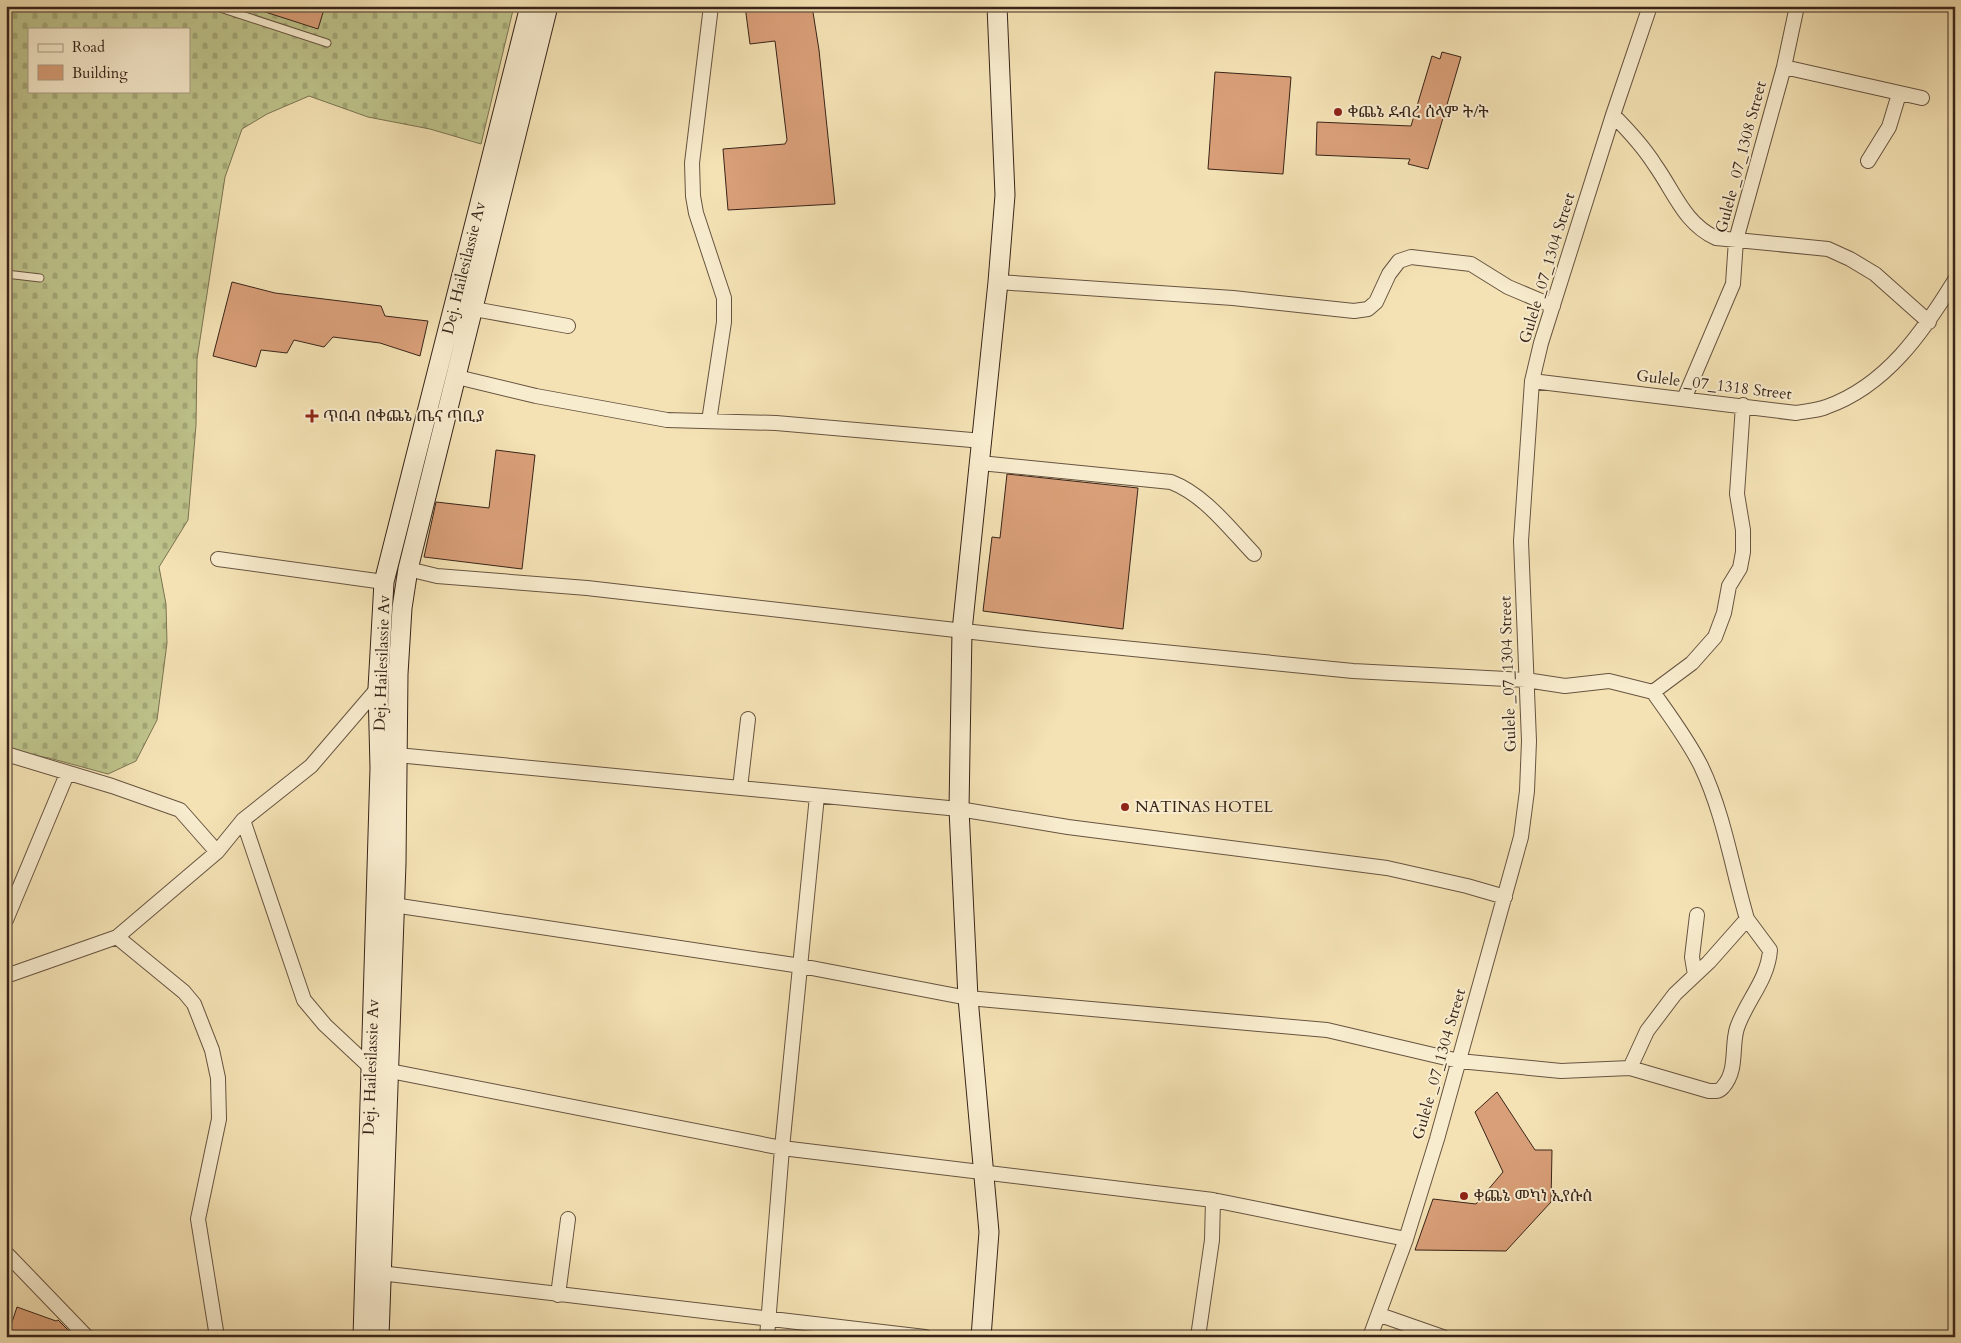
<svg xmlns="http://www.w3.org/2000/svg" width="1961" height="1343" font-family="Cardo,'Noto Serif Ethiopic',serif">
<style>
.cemetery{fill:url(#cemetery-stones);stroke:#7b7452;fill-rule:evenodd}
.building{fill:#d99f78;stroke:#382419}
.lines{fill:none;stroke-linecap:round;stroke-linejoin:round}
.service-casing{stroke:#675440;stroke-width:9}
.minor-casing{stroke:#675440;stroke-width:16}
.secondary-casing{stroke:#382419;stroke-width:21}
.service{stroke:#f8ecce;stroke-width:7}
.minor{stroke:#f8ecce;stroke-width:14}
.secondary{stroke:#f8ecce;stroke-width:19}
.poi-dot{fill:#8f2418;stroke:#f8ecce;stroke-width:2}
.labels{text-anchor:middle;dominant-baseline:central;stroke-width:4;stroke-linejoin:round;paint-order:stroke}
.poi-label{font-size:16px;fill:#382419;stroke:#f8ecce;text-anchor:start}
.street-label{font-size:16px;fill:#382419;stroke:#f8ecce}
</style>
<defs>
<pattern id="cemetery-stones" width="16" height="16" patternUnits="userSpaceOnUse" patternTransform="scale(1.25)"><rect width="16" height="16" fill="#bec38b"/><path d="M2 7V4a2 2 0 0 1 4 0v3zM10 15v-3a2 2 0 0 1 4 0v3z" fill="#a4a777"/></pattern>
</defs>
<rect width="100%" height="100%" fill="#f4e2b4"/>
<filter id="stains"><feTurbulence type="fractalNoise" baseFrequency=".004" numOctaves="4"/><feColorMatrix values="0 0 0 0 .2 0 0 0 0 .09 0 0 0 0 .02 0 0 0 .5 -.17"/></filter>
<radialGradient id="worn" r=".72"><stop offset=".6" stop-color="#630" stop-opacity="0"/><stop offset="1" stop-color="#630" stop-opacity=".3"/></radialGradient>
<path class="cemetery" d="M6 6H514L481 144 430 129 368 117 309 96 267 114 242 129 225 177 197 359 196 425 188 520 159 567 166 604 167 643 157 720 136 761 108 774 49 758 6 750ZM29 29H189V91H29Z"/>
<path class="building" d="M256 6H325L318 29 256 9Z
M745 6H812L819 50 835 204 728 210 723 149 785 144 787 140 775 41 750 44Z
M1442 52 1461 57 1428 169 1408 164 1410 159 1316 155 1317 122 1411 126 1432 56 1440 59Z
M1215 72 1291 77 1283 174 1208 169Z
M232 282 275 293 381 306 385 316 428 321 420 356 380 343 333 337 324 347 294 340 287 353 261 350 256 367 213 356Z
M496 450 535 455 522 569 424 557 436 502 489 508Z
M1007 474 1138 488 1123 629 983 611 992 537 1000 538Z
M1497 1092 1535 1150H1552L1551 1202 1506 1251 1415 1250 1433 1199 1476 1204 1503 1172 1475 1112Z
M17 1307 56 1321 58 1320 75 1337H7Z"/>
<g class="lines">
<g class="service-casing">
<path id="service" d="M214 6 327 43
M6 274 40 278"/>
</g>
<g class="minor-casing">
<path id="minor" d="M1784 67 1922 98
M1613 115C1629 131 1643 146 1655 165 1675 193 1684 223 1716 238L1828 249 1850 259 1875 274 1929 322
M1868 161 1889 127 1899 94
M998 282 1233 298 1354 311 1368 309 1376 302 1389 274 1399 261 1411 257 1471 264 1508 287 1553 306
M474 309 568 326
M457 377 536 396 667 420 776 423 983 441
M1532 381 1796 413C1805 411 1816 411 1826 407 1886 386 1923 332 1955 280
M1684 399 1733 284 1736 240 1784 67 1797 6
M709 421 724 322V298L696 213 693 196 692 163 711 6
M980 463 1171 482C1205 495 1230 529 1254 554
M218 559 384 582
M1653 692 1692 663 1715 637 1724 613 1729 586 1740 568 1743 552V530L1737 494 1743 405
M6 754 112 786 180 810 217 852
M397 755 959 809 1068 827 1387 868 1467 886 1505 897
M740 788 748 719
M243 820 304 1000 325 1025 371 1068
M393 905 801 966 968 998 1327 1030 1459 1061 1561 1071 1630 1068 1647 1031 1675 994 1709 962 1747 919C1732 868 1724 814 1701 766 1688 740 1670 716 1653 692L1609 681 1565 686 1526 680 1353 671 1043 640 587 588 437 576 408 569
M6 920 67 774
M117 937 184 992 194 1004 212 1050 218 1078 219 1119 198 1219 217 1337
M1695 975 1692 957 1697 915
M6 976 117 937 217 852 243 820 311 766 378 688
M1630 1068 1709 1091C1715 1091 1719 1092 1723 1087 1738 1070 1731 1047 1737 1028 1746 1001 1768 980 1770 950L1747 919
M390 1071 782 1148 1213 1200 1406 1239
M6 1253 87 1337
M380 1273 925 1337
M558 1295 568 1219
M1380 1315 1443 1337
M767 1337 782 1148 817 796
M1198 1337 1212 1240 1213 1200
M1370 1337 1406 1239 1437 1139 1521 837 1527 791 1529 741 1521 541 1532 381 1541 343 1613 115 1650 6"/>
</g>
<g class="secondary-casing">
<path id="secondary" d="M363 1337 380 768 378 688 384 582 530 6
M379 1337 396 863 398 674 402 608 408 569 548 6
M981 1337 989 1232 968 998 959 809 962 631 998 282 1005 195 997 6"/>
</g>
<use href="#service" class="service"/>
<use href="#minor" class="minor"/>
<use href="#secondary" class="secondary"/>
</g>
<g class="poi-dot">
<circle cx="1338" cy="112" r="5"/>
<path d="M309.5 408.5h5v5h5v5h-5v5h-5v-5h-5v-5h5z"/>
<circle cx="1125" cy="807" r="5"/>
<circle cx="1464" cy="1196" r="5"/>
</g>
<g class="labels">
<g class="poi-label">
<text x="1348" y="112">ቀጨኔ ደብረ ሰላም ት/ት</text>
<text x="323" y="416">ጥበብ በቀጨኔ ጤና ጣቢያ</text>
<text x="1135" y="807">NATINAS HOTEL</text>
<text x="1474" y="1196">ቀጨኔ መካነ ኢየሱስ</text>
</g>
<g class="street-label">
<text transform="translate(1741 157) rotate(-75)">Gulele _07_1308 Street</text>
<text transform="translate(464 268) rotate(-76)">Dej. Hailesilassie Av</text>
<text transform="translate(1547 268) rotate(-73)">Gulele _07_1304 Street</text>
<text transform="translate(1714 385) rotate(7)">Gulele _07_1318 Street</text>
<text transform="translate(382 663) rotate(-88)">Dej. Hailesilassie Av</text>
<text transform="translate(1508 674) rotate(-92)">Gulele _07_1304 Street</text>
<text transform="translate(1439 1064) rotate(-74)">Gulele _07_1304 Street</text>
<text transform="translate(371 1067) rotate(-88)">Dej. Hailesilassie Av</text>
</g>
</g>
<rect width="1961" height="1343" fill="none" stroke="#f4e2b4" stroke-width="25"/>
<rect x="8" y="8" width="1946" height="1328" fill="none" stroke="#382419" stroke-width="2.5"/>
<rect x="12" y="12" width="1936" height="1318" fill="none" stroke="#382419"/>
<rect x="28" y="28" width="162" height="65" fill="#f8ecce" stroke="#ab9c86"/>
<rect x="38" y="44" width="25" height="8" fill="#f8ecce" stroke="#ab9c86"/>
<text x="72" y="52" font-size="15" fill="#382419">Road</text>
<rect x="38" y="65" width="25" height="15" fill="#d99f78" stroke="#ab9c86"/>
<text x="72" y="78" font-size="15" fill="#382419">Building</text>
<rect width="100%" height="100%" filter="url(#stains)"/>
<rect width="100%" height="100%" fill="url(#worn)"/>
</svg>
